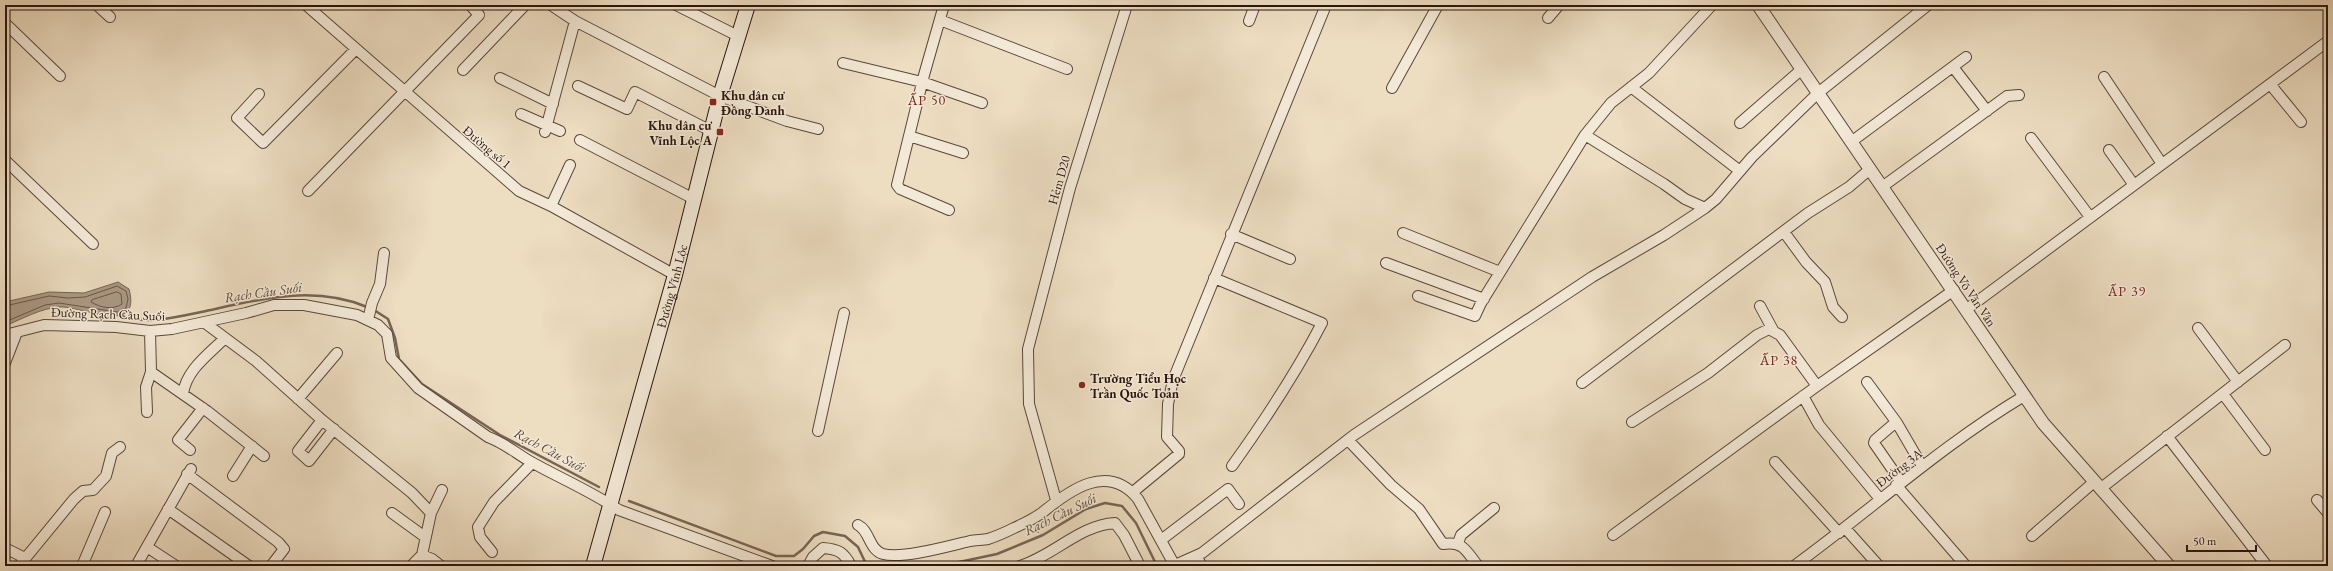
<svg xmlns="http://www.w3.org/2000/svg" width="2333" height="571" font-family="'EB Garamond',serif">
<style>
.water{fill:#ab9984;stroke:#776454}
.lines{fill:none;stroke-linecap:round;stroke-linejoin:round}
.shore{stroke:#6a5748;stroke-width:1}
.stream{stroke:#776454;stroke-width:2.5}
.minor-casing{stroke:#5b473a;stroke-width:12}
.tertiary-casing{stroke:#5b473a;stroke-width:14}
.secondary-casing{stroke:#2a150d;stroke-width:16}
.minor{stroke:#f3e9d7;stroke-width:10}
.tertiary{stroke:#f3e9d7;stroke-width:12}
.secondary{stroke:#f3e9d7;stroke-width:14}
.poi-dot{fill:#8f2418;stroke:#f3e9d7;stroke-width:1.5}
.labels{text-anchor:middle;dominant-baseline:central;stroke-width:3;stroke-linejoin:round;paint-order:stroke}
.poi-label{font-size:13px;font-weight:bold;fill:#2a150d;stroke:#f3e9d7;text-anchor:start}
.street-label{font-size:13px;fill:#2a150d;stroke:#f3e9d7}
.neighbourhood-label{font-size:14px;letter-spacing:1px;fill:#7a1f14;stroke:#f3e9d7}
.water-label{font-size:14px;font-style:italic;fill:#5e4a3d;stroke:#f3e9d7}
</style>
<rect width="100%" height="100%" fill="#edddc1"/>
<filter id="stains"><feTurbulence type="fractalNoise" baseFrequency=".005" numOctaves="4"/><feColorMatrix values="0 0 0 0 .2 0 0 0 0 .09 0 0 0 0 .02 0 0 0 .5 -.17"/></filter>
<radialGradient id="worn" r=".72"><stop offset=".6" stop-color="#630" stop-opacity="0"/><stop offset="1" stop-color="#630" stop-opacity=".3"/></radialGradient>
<path class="water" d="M118 282 129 289C142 337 82 306 60 307 41 308 22 319 5 326V302L49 292 84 293Z"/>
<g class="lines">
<path class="shore" d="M117 292 121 294 122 304C113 310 101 308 91 302L92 300Z
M5 306 49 296 68 298 85 297 117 286 126 291 128 299 126 308 117 312 59 303 45 305 5 322"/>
<path class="stream" d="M374 310 388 319 395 338 399 359 422 384 500 435 599 487
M118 315C145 325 173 318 201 312 257 300 312 284 367 307
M629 501 776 556H794L803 549 814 536 823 532 845 536 858 547 867 566
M940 566 997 554 1043 535 1086 509 1105 503 1122 506 1136 523 1157 566"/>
<g class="minor-casing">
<path id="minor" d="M97 5 110 17
M306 5 519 191 551 206 675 275
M551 5 575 21 720 96 787 121 818 129
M676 5 738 36
M944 5 924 75 897 185 900 189 949 210
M1548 18 1559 5
M940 20 1067 69
M1249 21 1255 5
M5 23 60 76
M843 63 922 82 982 103
M1953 67 1987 111
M463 70 525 5
M2104 77 2162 164
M500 78 553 104
M2270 84 2301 122
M578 86 627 109 635 92 711 131
M1631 87 1740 171
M1392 88 1438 5
M259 94 237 118 263 143 355 50
M521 114 560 131
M1740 123 1802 69
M545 132 575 21
M1585 135 1664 184 1685 199 1705 208
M909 136 963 153
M2031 138 2090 217
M580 140 694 199
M1851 142 1966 57
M2109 150 2134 185
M5 160 93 244
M1882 187 2007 96 2019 95
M308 191 479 15 471 6 472 5
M551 206 570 165
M1784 232 1806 262 1825 282 1833 307 1842 317
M1403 233 1500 272
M1231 234 1290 259
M1386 263 1484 299
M1214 278 1322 323C1296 373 1265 420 1232 466
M1418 296 1475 316 1481 303 1585 135 1611 103 1649 73 1712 5
M1760 306 1773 330
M1967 309 2328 41
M368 320 372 303 380 284 384 253
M205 323 256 361 322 420 412 493 431 513
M2198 328 2238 382
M150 331 151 372 207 411 264 456
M5 335 44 325 116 327 150 331 172 329 246 313 274 305H304L357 315 378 325 387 334 391 358 418 388 488 437C505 443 518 455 533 463 562 479 592 492 619 510L772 566
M5 363 17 332
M1867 382 1897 423 1922 466
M1582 383 1808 213 1849 187 1869 170
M183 394C186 370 209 354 225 338
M2223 394 2265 450
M1803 396 1819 425 1880 499
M298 399 337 353
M147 412 146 387 151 372
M322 420 298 451 309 461 334 429
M1632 422 1708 373 1757 335 1769 329 1780 335 1817 386
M1896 422 1875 440 1874 443 1901 482
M818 431 844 313
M2167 436 2267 566
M1348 440 1391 485 1419 509 1443 544C1464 541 1466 551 1478 566
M190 450 178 440 203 408
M1775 462 1839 533
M187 474 278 542 284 549 271 566
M233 476 252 446
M1896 485 1966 566
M2100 489 2285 345
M1133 492 1179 454V451L1167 437 1168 404 1173 380 1326 5
M1056 500 1029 404 1028 349 1070 188 1127 5
M2317 500 2328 513
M168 509 249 566
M392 513 425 537
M858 525C870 531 869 550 883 554 903 559 949 546 970 541 976 540 983 540 988 539 997 536 1006 532 1014 528 1023 524 1035 518 1043 512 1070 490 1108 462 1138 499L1175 566
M1845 528 1879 566
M1613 535 1817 386 1954 290
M2032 536 2094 482
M1161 540 1228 489 1239 504
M1458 543 1461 535 1494 508
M147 547 176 566
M5 548 25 558
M492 552 480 537 478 527 494 502 532 463
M422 555 431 513 442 490
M1196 556 1202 566
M1175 565 1202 553 1354 435 1592 277 1664 235 1705 208 1716 199 1752 157 1818 93 1928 5
M19 566 74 499 83 491 93 490 106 476 112 453 120 447
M82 566 105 512
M136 566 191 469
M411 566 422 555 432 559 441 566
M808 566 813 557 823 548C838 549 844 552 851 566
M1020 566C1053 556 1080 525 1115 523L1124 535 1140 566
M1794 566C1871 510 1942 445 2024 396"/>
</g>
<g class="tertiary-casing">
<path id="tertiary" d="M1758 5 2043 423 2169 566"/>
</g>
<g class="secondary-casing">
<g id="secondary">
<path id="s1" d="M593 566 675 275 720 96 748 5"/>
</g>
</g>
<use href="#minor" class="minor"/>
<use href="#tertiary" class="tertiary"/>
<use href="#secondary" class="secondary"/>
</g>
<g class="poi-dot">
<rect x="709" y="98" width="8" height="8" rx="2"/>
<rect x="716" y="128" width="8" height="8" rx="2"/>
<circle cx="1082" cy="385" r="4"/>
</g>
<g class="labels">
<g class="poi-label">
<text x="721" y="95">Khu dân cư<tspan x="721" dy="15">Đồng Danh</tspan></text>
<text x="712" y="125" text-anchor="end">Khu dân cư<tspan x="712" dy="15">Vĩnh Lộc A</tspan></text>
<text x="1090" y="378">Trường Tiểu Học<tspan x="1090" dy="15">Trần Quốc Toản</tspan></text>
</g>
<g class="street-label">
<text transform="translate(487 147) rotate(40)">Đường số 1</text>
<text transform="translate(1059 180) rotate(-74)">Hẻm D20</text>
<text transform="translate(1966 285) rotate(56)">Đường Võ Văn Vân</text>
<text stroke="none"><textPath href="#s1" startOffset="291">Đường Vĩnh Lộc</textPath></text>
<text transform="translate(108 314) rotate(2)">Đường Rạch Cầu Suối</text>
<text transform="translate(1899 468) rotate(-37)">Đường 3A</text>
</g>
<g class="neighbourhood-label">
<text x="927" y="100">ẤP 50</text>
<text x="2127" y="291">ẤP 39</text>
<text x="1779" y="360">ẤP 38</text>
</g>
<g class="water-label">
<text transform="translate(263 292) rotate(-8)">Rạch Cầu Suối</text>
<text transform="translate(550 450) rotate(28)">Rạch Cầu Suối</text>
<text transform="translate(1060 514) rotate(-26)">Rạch Cầu Suối</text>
</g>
</g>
<rect width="2333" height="571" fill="none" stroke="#edddc1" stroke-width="20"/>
<rect x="6" y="6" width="2321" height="559" fill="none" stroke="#2a150d" stroke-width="2"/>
<rect x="10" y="10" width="2313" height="551" fill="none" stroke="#2a150d"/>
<path d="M2187 545v6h69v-6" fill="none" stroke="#2a150d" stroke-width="2"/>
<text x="2193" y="545" font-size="12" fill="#2a150d" stroke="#f3e9d7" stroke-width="3" paint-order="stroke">50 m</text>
<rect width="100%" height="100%" filter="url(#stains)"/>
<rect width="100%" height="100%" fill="url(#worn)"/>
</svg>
